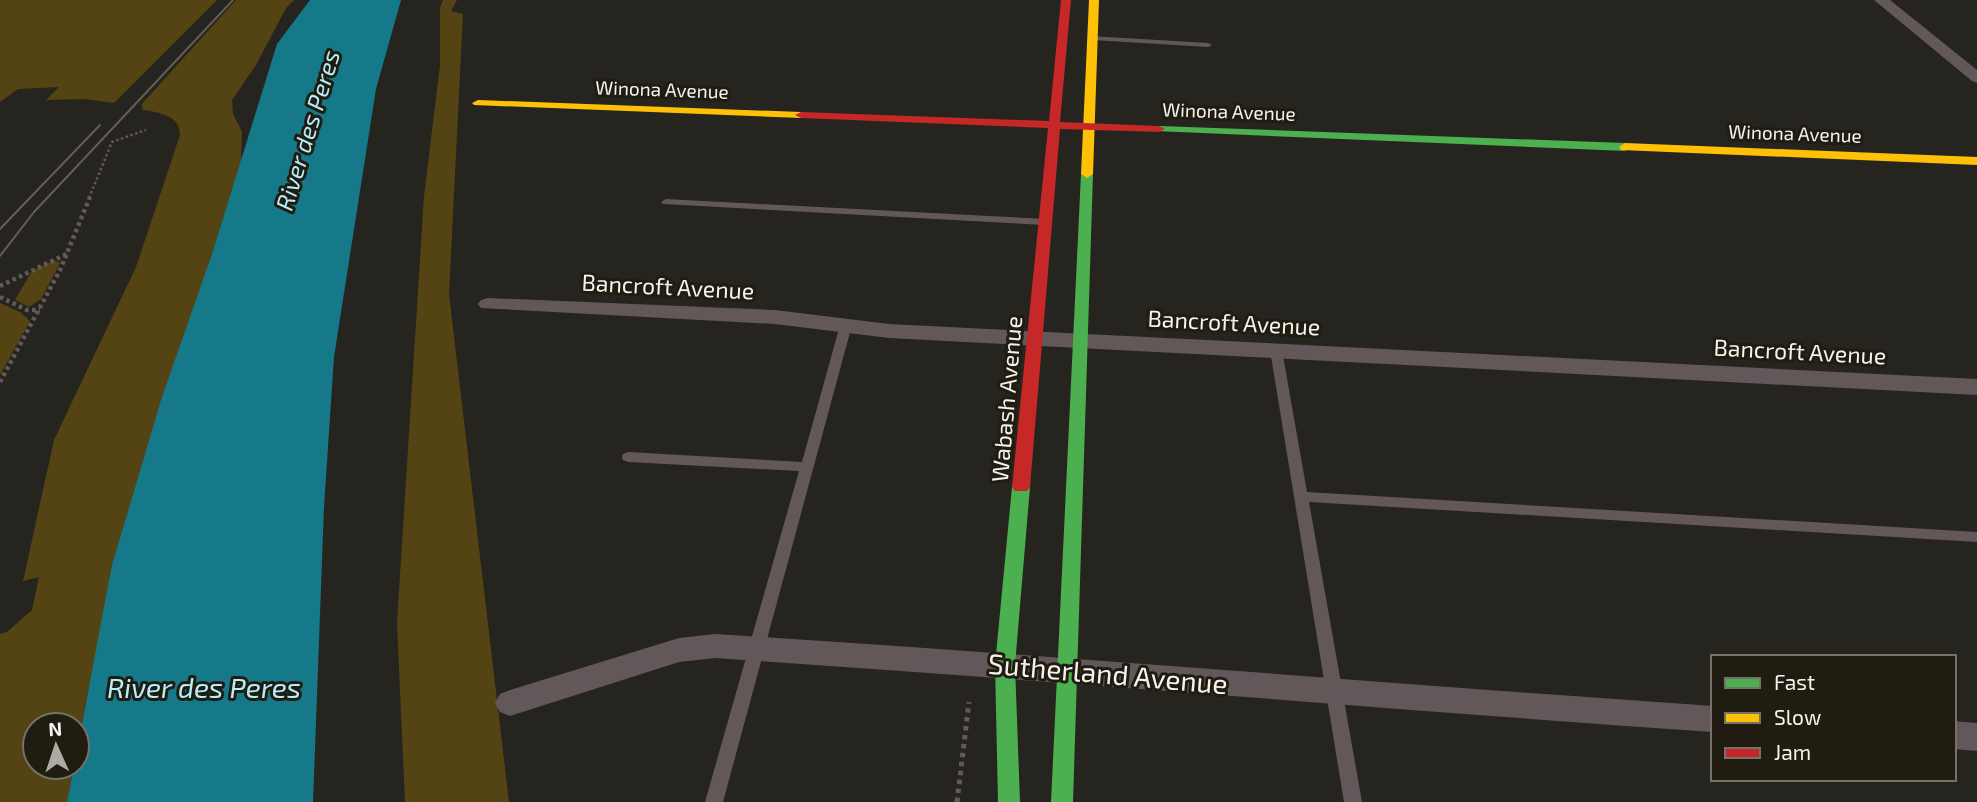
<svg xmlns="http://www.w3.org/2000/svg" width="1977" height="802" font-family="'Exo 2',sans-serif">
<style>
.green{fill:#554413}
.water{fill:#157989}
.lines{fill:none;stroke-linecap:round;stroke-linejoin:round}
.path-far2{stroke:#625a59;stroke-width:2.5;stroke-dasharray:2.5 2.5;stroke-linecap:butt}
.path-far1{stroke:#625a59;stroke-width:4.5;stroke-dasharray:3.5 3.5;stroke-linecap:butt}
.path{stroke:#625a59;stroke-width:5;stroke-dasharray:4.5 4.5;stroke-linecap:butt}
.lane{fill:#635859;fill-rule:evenodd}
.street{fill:#635859;fill-rule:evenodd}
.fast{fill:#4caf50;fill-rule:evenodd}
.slow{fill:#ffc107;fill-rule:evenodd}
.jam{fill:#c62828;fill-rule:evenodd}
.tram{stroke:#625e5a;stroke-width:2}
.labels{text-anchor:middle;dominant-baseline:central;stroke-width:6;stroke-linejoin:round;paint-order:stroke}
.far-street-label{font-size:19px;fill:#f5f3eb;stroke:#201c11}
.street-label{font-size:23px;fill:#f5f3eb;stroke:#201c11}
.water-label{font-size:24px;font-style:italic;fill:#b6eefb;stroke:#201c11}
.near-street-label{font-size:28px;fill:#f5f3eb;stroke:#201c11}
.near-water-label{font-size:28px;font-style:italic;fill:#b6eefb;stroke:#201c11}
</style>
<rect width="100%" height="100%" fill="#26241e"/>
<path class="green" d="M0 0H217L114 103 85 99 46 100 59 87 18 89 0 102Z
M236 0H294L286 8 256 65 232 100 233 114 242 132 241 161 211 257 89 686 77 750V725H35V767H74L67 802H0V634L7 632 32 610 39 577 23 581 54 440 136 267 180 135C180 114 157 113 141 109L143 107 141 105Z
M443 0H457L451 11 463 14 449 294 509 802H405L397 623 424 196 440 65V8Z
M54 260 60 263 41 299 29 307 15 300 32 271Z
M0 303 20 312 30 321 0 375Z"/>
<path class="water" d="M310 0H401L376 89 334 357 324 507 313 802H67L74 767H77V750L112 565 162 397 211 257 277 44Z"/>
<g class="lines">
<path class="path-far2" d="M89 198 112 142 146 130"/>
<path class="path-far1" d="M0 286 67 254
M0 297 27 310H40
M0 382 60 270 90 197"/>
<path class="path" d="M957 802 969 702"/>
<path class="lane" d="M1090 36 1208 43 1212 45 1208 47 1093 40H1090Z
M666 199 1045 219 1050 222 1045 225 663 204 661 202Z
M846 321 852 325 723 802H705L799 471 628 462 623 460 622 457 623 454 628 452 802 462 840 325Z
M1276 346 1282 350 1307 492 1977 532V542L1309 502 1362 802H1344L1270 350Z"/>
<path class="street" d="M1874 0H1890L1977 70V83L1972 81Z
M488 298 775 310 889 324 1977 379V395L889 338 775 324 481 308 478 304 481 300Z
M715 634C1048 655 1380 683 1713 706V732C1380 709 1048 680 715 658L679 662 510 716 500 712 495 703 500 694 510 690 679 638Z
M1954 721 1977 723V751L1954 749Z"/>
<path class="fast" d="M1159 126 1625 143 1631 147 1625 151 1155 131 1153 129Z
M1087 170 1093 174 1073 802H1051L1081 174Z
M1021 481 1027 483 1030 487 1015 665 1020 802H998L995 665 1012 487 1015 483Z"/>
<path class="slow" d="M1089 0H1099L1093 174 1087 178 1081 174Z
M478 100 801 112 807 115 801 118 474 105 472 103Z
M1625 143 1977 157V165L1621 150 1619 147Z"/>
<path class="jam" d="M1061 0H1071L1060 122 1159 126 1165 129 1159 132 1060 129 1030 487 1027 491H1015L1012 487 1048 128 801 118 795 115 801 112 1049 121Z"/>
<path class="tram" d="M0 229 100 125
M0 256 34 212 233 0"/>
</g>
<g class="labels">
<g class="far-street-label">
<text transform="translate(662 89) rotate(2)">Winona Avenue</text>
<text transform="translate(1229 111) rotate(2)">Winona Avenue</text>
<text transform="translate(1795 133) rotate(2)">Winona Avenue</text>
</g>
<g class="street-label">
<text transform="translate(668 286) rotate(3)">Bancroft Avenue</text>
<text transform="translate(1234 322) rotate(3)">Bancroft Avenue</text>
<text transform="translate(1800 351) rotate(3)">Bancroft Avenue</text>
<text transform="translate(1006 399) rotate(-85)">Wabash Avenue</text>
</g>
<g class="water-label">
<text transform="translate(307 130) rotate(-73)">River des Peres</text>
</g>
<g class="near-street-label">
<text transform="translate(1108 673) rotate(5)">Sutherland Avenue</text>
</g>
<g class="near-water-label">
<text x="204" y="687">River des Peres</text>
</g>
</g>
<rect x="1711" y="655" width="245" height="126" fill="#201c11" stroke="#757268" stroke-width="2"/>
<rect x="1725" y="678" width="35" height="10" fill="#4caf50" stroke="#757268" stroke-width="2"/>
<text x="1774" y="690" font-size="21" fill="#f5f3eb">Fast</text>
<rect x="1725" y="713" width="35" height="10" fill="#ffc107" stroke="#757268" stroke-width="2"/>
<text x="1774" y="725" font-size="21" fill="#f5f3eb">Slow</text>
<rect x="1725" y="748" width="35" height="10" fill="#c62828" stroke="#757268" stroke-width="2"/>
<text x="1774" y="760" font-size="21" fill="#f5f3eb">Jam</text>
<g transform="translate(56 746) rotate(357)"><circle r="33" fill="#201c11" stroke="#757268" stroke-width="2"/>
<path d="M0-5L12 26L0 18L-12 26Z" fill="#adaba3"/>
<text y="-10" font-size="19" font-weight="bold" text-anchor="middle" fill="#f5f3eb">N</text>
</g>
</svg>
